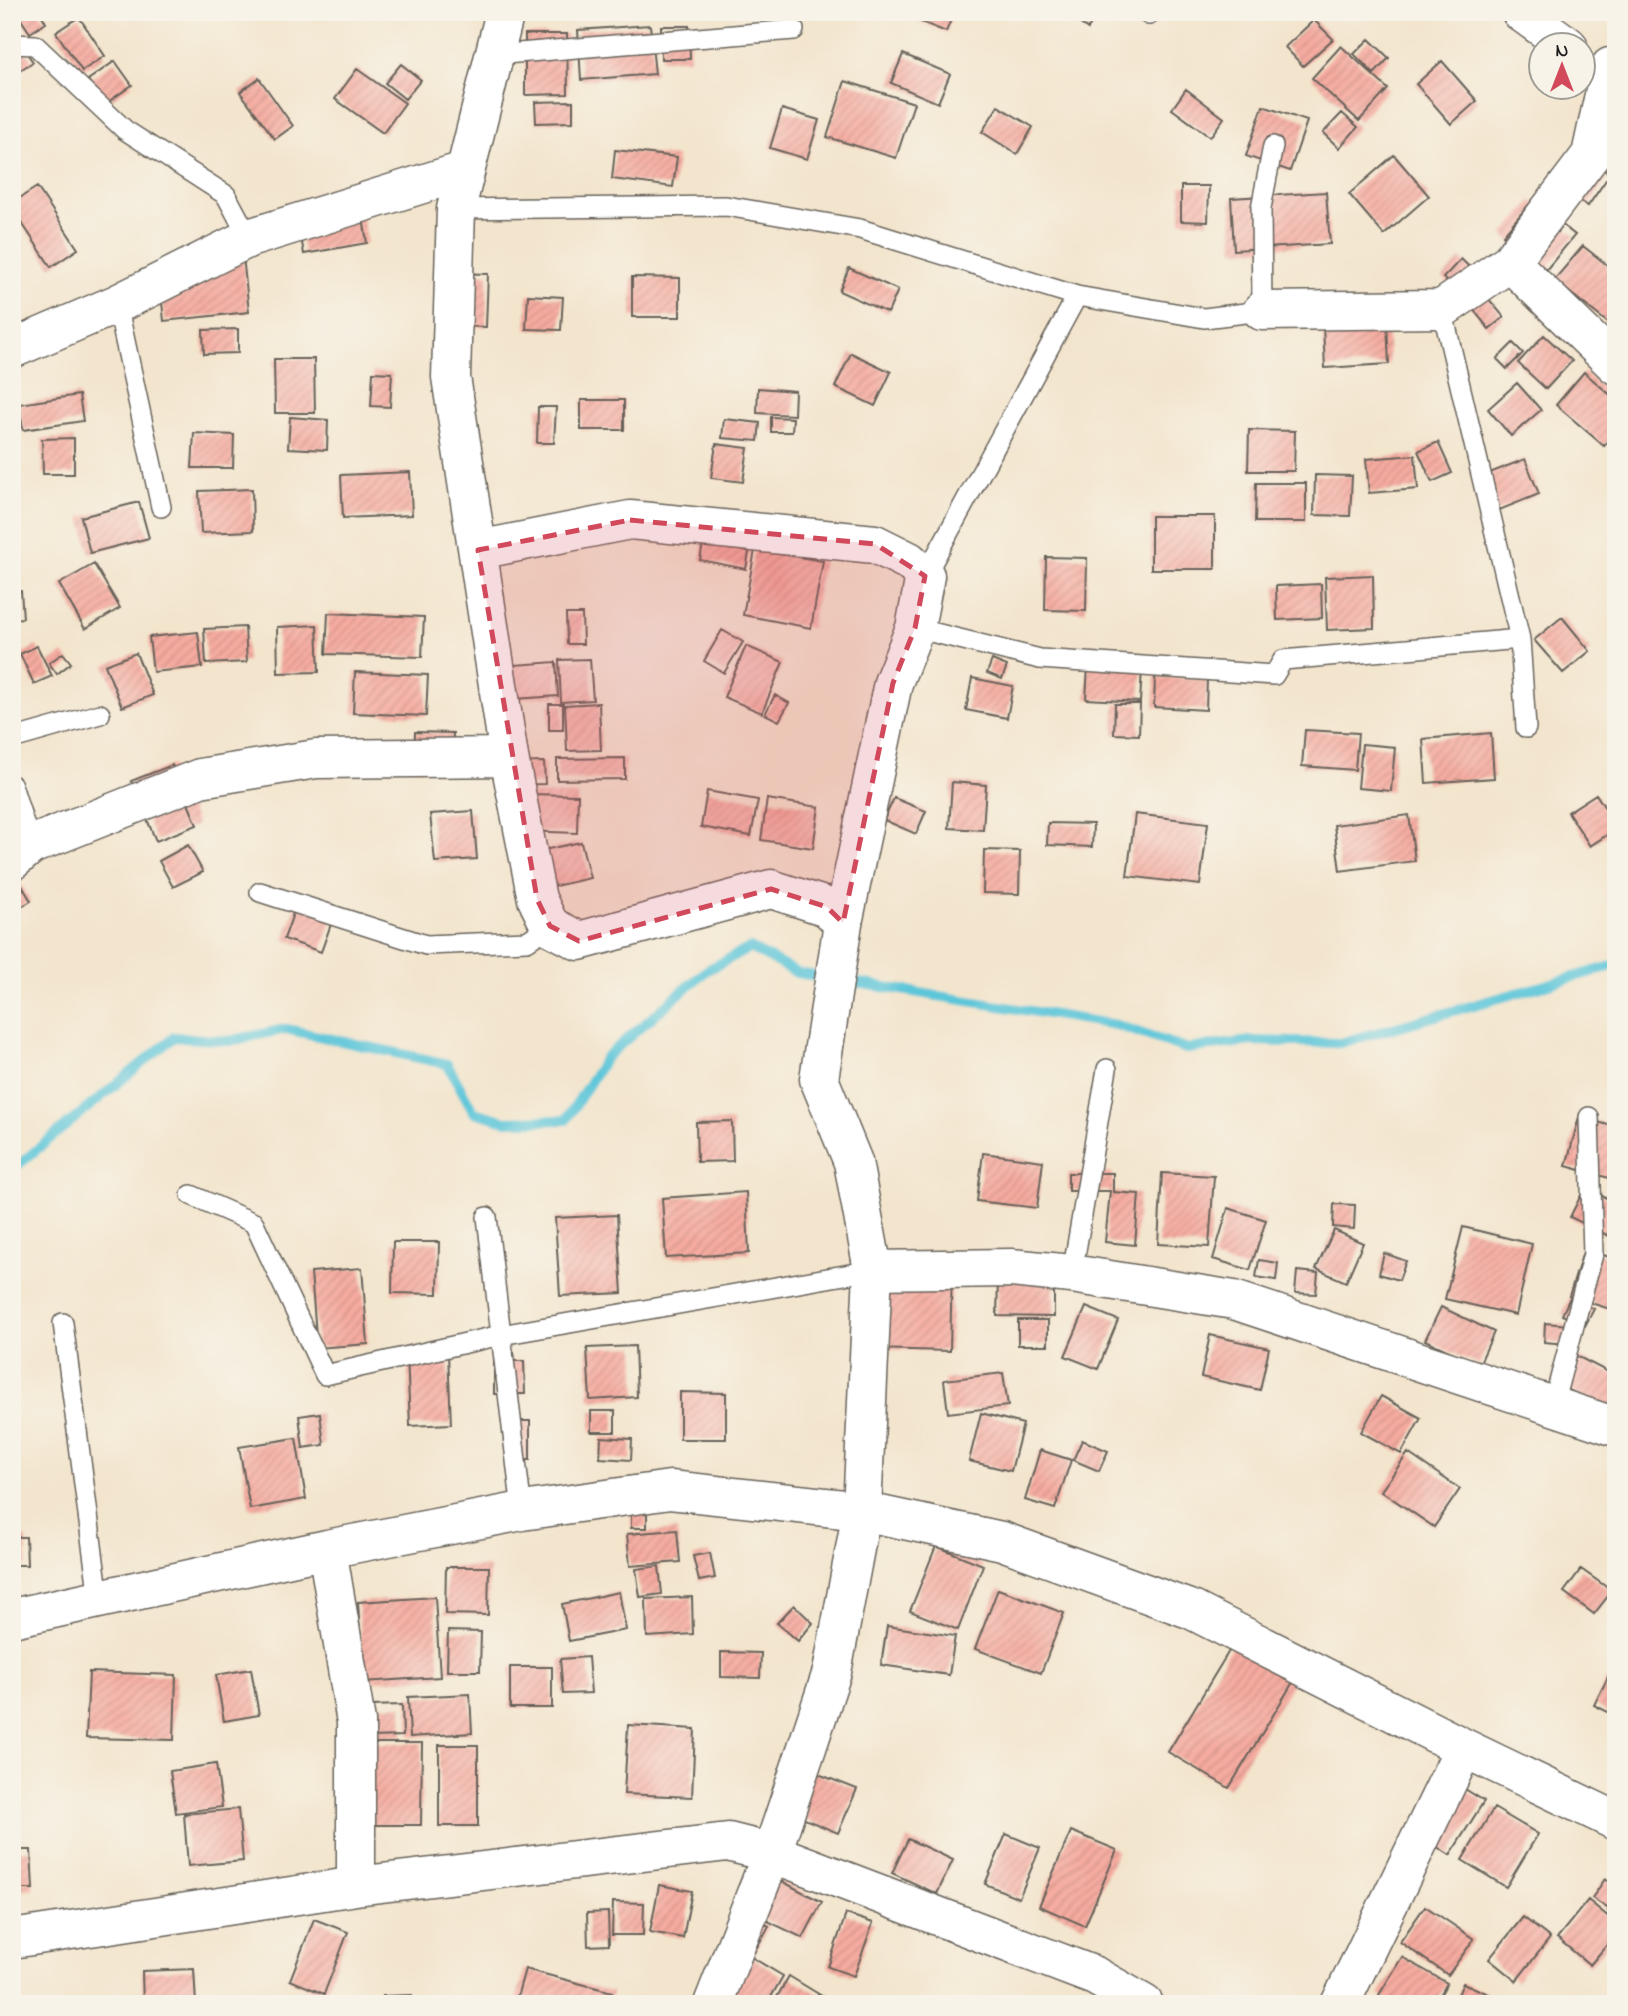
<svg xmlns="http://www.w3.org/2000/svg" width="1628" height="2016" font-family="'Indie Flower',sans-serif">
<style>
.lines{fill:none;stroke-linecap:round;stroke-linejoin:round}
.stream{stroke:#5dc6d9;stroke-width:10}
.building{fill:url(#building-hatch)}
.lane-casing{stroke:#67625a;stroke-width:22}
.street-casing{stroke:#67625a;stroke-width:41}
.lane{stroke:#fff;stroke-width:19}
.street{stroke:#fff;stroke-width:38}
.marked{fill:#d1495b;fill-opacity:0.2;stroke:#d1495b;stroke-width:5;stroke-dasharray:14 9;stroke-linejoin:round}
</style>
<defs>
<pattern id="building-hatch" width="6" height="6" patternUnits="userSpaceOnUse" patternTransform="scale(1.75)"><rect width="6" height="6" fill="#f6aba0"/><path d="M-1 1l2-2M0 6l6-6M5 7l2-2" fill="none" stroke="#d29389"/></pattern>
</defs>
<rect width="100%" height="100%" fill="#f7f3e8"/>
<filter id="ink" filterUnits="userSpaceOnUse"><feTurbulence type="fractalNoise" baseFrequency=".0143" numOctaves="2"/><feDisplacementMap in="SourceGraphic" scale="14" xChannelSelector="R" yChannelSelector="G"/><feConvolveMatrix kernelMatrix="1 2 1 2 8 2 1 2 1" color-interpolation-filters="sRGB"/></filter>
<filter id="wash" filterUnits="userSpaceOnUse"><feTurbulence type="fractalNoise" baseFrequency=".00686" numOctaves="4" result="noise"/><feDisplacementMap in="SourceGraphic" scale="28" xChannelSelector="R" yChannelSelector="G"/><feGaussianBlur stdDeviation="1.57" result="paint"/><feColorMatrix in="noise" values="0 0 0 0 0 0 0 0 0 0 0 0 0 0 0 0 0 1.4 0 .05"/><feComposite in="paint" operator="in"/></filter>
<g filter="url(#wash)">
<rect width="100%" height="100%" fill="#f3e5cd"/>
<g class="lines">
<path class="stream" d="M12 1170 174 1037 229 1041 286 1029 447 1064 474 1112 506 1121 566 1120 606 1057 707 970 750 948 797 973 1116 1025 1187 1049 1251 1041 1340 1043 1616 965"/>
</g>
<g id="blocks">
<path class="building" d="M16 12H40L46 23 30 33Z
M911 12H954L946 32 909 17Z
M1063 12H1099L1088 29Z
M79 17 105 56 82 71 56 32Z
M1314 20 1333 39 1303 66 1285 47Z
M650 25 655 74 581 80 578 30Z
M661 26H689L690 59H661Z
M12 32 33 62 12 75Z
M525 34H567L568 94 525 95Z
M1369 39 1389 58 1374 74 1354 54Z
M1341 46 1388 89 1359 121 1312 78Z
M903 54 950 74 938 103 891 83Z
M115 61 132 85 105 104 88 80Z
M1442 61 1477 101 1451 124 1416 84Z
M401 64 421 80 405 99 385 83Z
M357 69 405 103 383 133 335 99Z
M259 78 293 126 275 139 240 92Z
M845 81 914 103 896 158 827 137Z
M1186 89 1224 118 1210 137 1172 109Z
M573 101V122L536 123 535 102Z
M998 106 1033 127 1017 154 982 132Z
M1263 106 1307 121 1290 171 1246 156Z
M782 109 819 120 807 159 770 148Z
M1342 113 1358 127 1339 148 1323 133Z
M1573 149 1610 174 1588 206 1551 181Z
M615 150 677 157 673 187 612 179Z
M1394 155 1429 196 1384 235 1349 194Z
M1181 186H1209L1208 222 1181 221Z
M37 187 78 249 51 267 12 208V203Z
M1326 192 1330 244 1234 250 1231 198Z
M1532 201 1575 235 1546 270 1503 235Z
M361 205 367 243 304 254 297 215Z
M1583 246 1616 272V314L1608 323 1554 280Z
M243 256 249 312 164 321 158 265Z
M1461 259 1479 276 1460 295 1443 278Z
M849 268 898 290 888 313 839 291Z
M451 273 488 274 486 327 449 326Z
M632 277 680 278V317H632Z
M1477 285 1504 317 1489 329 1463 297Z
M528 295 563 297 561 330 526 329Z
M1387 323 1389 364 1325 368 1323 326Z
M238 329V353L204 354 203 330Z
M1544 335 1572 361 1546 389 1518 363Z
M1513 343 1523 353 1507 369 1497 359Z
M851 353 891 372 875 406 835 387Z
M274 359H314L315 413H275Z
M373 372 392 373 390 407 371 406Z
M1584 372 1616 400V433L1604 446 1556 405Z
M1517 383 1541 410 1511 436 1488 409Z
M758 388 795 391 794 415 757 413Z
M79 395 83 421 23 430 19 404Z
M581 400H624V430H581Z
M538 407H556L554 443H537Z
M290 417 328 420 327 450 288 448Z
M771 417 793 418 792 432H771Z
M724 419 760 423 758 441 722 438Z
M1249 430 1295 431 1294 471H1248Z
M194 433 234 435 233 468H192Z
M74 438V474H43L42 439Z
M1438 442 1452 473 1432 482 1418 451Z
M716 444 748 448 743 482 711 478Z
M1415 455 1418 489 1369 493 1366 459Z
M1525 459 1539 494 1492 513 1477 478Z
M410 472 412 515 343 518 341 475Z
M1315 475 1352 476 1350 516 1314 515Z
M1256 483H1306V522H1255Z
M252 489 253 531 201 533 199 491Z
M139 502 149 538 90 553 81 517Z
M709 510 755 519 746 569 700 560Z
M1151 516H1215V569H1151Z
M755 550 823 561 811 628 743 615Z
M1046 557 1087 558 1086 611 1045 610Z
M94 564 120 608 85 629 59 584Z
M1373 575 1374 628 1327 630 1325 577Z
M1321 584 1322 618 1277 620 1276 586Z
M21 591 23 618 12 619V592Z
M328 613 424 617 422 657 326 654Z
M566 614H582L583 644H567Z
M1562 617 1590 651 1563 673 1534 640Z
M317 625 319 672 278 673 277 627Z
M245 627 247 662 206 664 204 629Z
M722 630 743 642 724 673 704 661Z
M198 632 202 667 153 672 149 637Z
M37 646 52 676 34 684 20 654Z
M746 646 783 662 762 713 724 697Z
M63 653 71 663 57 674 49 663Z
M136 653 153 695 122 707 105 665Z
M590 659 593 700 561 702 559 660Z
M992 660 1007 666 1002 679 987 673Z
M556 662 558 696 487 701 485 667Z
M1088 666 1142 669 1140 702 1086 699Z
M355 672 428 675 426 716 353 713Z
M1155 677 1207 679 1206 710 1154 707Z
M972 678 1013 686 1007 718 966 710Z
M775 695 789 703 779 721 765 714Z
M599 703 601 750 567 751 565 705Z
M549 704H563V730H549Z
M1115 704H1140L1139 735 1114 734Z
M1305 730 1358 733 1355 770 1302 766Z
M415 732 453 733 452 769H414Z
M1491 733 1494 778 1426 783 1423 739Z
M1362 744 1395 747 1391 791 1358 788Z
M625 758V779L557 780V759Z
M544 762 545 784 509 785 508 763Z
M172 765 197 825 156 841 131 781Z
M952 782 986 785 983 830 949 828Z
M707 791 758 800 751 836 701 827Z
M524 794 578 795 577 833 523 831Z
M1596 794 1616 825V829L1590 846 1568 812Z
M894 798 926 811 916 834 884 820Z
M767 799 819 807 813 848 761 840Z
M473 811 477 859 435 862 430 814Z
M1135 814 1208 823 1200 885 1127 876Z
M1409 815 1415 861 1340 871 1334 825Z
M1048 823 1093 824 1092 847 1047 845Z
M581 842 590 878 533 891 525 854Z
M188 845 203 872 173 887 159 861Z
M984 850 1020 851 1019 894 983 893Z
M12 869 31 901 12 912Z
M299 897 336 910 321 952 284 939Z
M1579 1117 1616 1127V1180L1566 1166Z
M732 1121 733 1161 697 1162 696 1122Z
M983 1153 1043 1161 1037 1208 977 1201Z
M1068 1173H1113V1192L1139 1194 1135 1245 1105 1242 1110 1191H1068Z
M1162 1173 1214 1176 1209 1247 1158 1244Z
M1585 1187 1616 1203V1222L1609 1236 1570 1217Z
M746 1192 749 1253 666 1258 662 1198Z
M1334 1204 1355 1205 1354 1229 1333 1227Z
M1228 1208 1266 1220 1250 1270 1213 1259Z
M617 1215 622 1293 560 1296 555 1218Z
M1463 1227 1532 1244 1516 1315 1445 1299Z
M1334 1230 1363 1243 1346 1282 1316 1269Z
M393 1242H439L438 1294 392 1293Z
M1584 1249 1616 1259V1311L1569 1296Z
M1384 1253 1406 1261 1399 1280 1379 1274Z
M1259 1260 1278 1263 1276 1280 1256 1277Z
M873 1266 952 1268 950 1351 871 1349Z
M362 1268 368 1344 317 1348 311 1272Z
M1297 1271 1318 1273 1316 1294 1295 1293Z
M998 1279 1054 1280V1317L997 1316Z
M1570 1297 1594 1309 1585 1326 1562 1315Z
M1086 1307 1118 1320 1098 1369 1065 1356Z
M1441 1307 1494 1332 1479 1365 1425 1340Z
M1018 1320H1048V1345H1018Z
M1545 1323 1569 1325 1567 1344 1544 1342Z
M1210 1335 1269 1348 1260 1390 1201 1377Z
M635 1346 637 1397 590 1400 587 1348Z
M1567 1351 1616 1376V1401L1610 1411 1551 1381Z
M448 1353 451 1424 410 1426 407 1354Z
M494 1361H524L525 1394H494Z
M1003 1373 1008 1406 948 1413 944 1380Z
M680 1392 726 1393V1439H680Z
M1381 1396 1421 1418 1401 1454 1361 1432Z
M591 1411H615V1432H591Z
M320 1413 324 1445 303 1448 299 1416Z
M981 1413 1023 1424 1011 1471 969 1461Z
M506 1421H530V1460H506Z
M601 1437 632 1439 631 1460 600 1458Z
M296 1438 306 1499 250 1509 239 1447Z
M1082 1440 1108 1451 1099 1471 1073 1460Z
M1040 1450 1071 1460 1055 1509 1025 1500Z
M1408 1453 1460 1489 1434 1527 1381 1491Z
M631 1505H647V1528H631Z
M677 1530 680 1562 630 1566 627 1534Z
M12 1537H26L27 1565H12Z
M936 1546 983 1565 958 1630 910 1611Z
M710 1553 715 1578 699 1581 693 1556Z
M659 1566 662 1594 640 1597 636 1569Z
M446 1567H489L488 1615 445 1614Z
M1581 1569 1612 1591 1594 1614 1564 1592Z
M998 1589 1064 1613 1041 1673 975 1649Z
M619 1592 626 1630 569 1641 562 1604Z
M435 1597 440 1677 363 1682 358 1602Z
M692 1597 693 1634 647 1637 646 1599Z
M794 1605 813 1623 798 1641 777 1623Z
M887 1626 955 1636 949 1675 881 1665Z
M448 1631 481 1632 480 1671H447Z
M1232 1646 1293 1682 1229 1788 1168 1752Z
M721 1652 761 1653 760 1678 721 1677Z
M588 1657 591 1693 563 1694 560 1659Z
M510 1667H552V1708H510Z
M251 1669 259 1715 224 1721 216 1675Z
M89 1672 176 1675 174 1740 86 1738Z
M1609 1675 1616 1679V1716L1594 1705Z
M470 1694 472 1733 410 1737 408 1697Z
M402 1705 403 1736 372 1737 371 1706Z
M628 1725 695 1729 692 1797 624 1794Z
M352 1743H422L421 1825H352Z
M439 1745H478V1826H439Z
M216 1764 222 1807 176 1813 170 1771Z
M808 1770 857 1789 838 1833 790 1813Z
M1446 1777 1484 1801 1450 1855 1412 1831Z
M1494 1808 1538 1834 1506 1887 1462 1860Z
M238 1809 243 1861 188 1866 184 1814Z
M1071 1831 1117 1850 1085 1926 1039 1906Z
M1006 1834 1040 1848 1019 1898 985 1884Z
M908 1839 953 1860 937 1894 892 1873Z
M12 1850H31L33 1889H12Z
M760 1870 822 1902 803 1938 741 1908Z
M1605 1879 1616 1886V1898L1609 1909 1592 1898Z
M659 1885 692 1891 683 1938 650 1932Z
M1588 1900 1616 1923V1934L1590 1965 1557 1938Z
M613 1902 644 1903 643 1935H612Z
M1616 1903V1918L1608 1911Z
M1425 1906 1474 1939 1448 1975 1400 1942Z
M608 1912 609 1945 588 1946 587 1913Z
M846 1914 873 1923 854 1976 828 1967Z
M752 1917 769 1926 752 1956 741 1951 783 1976 767 2004H743L711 1985Z
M1523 1917 1550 1938 1516 1981 1489 1959Z
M314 1919 348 1932 324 1994 290 1980Z
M1402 1957 1447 1983 1435 2004H1395L1379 1995Z
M194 1969 196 2004H143L142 1971Z
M525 1969 612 1992 609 2004H515Z
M789 1976 835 2004H773Z
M1463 1983 1498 1998 1495 2004H1454Z
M412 1995V2004H383V1996Z"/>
</g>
</g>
<g filter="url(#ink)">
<use href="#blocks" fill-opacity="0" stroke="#67625a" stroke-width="2"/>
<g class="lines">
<g class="lane-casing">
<path id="lane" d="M1145 12 1149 15
M12 44 35 45 125 130 226 195 249 238
M494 55 794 30
M456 209 726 206 860 229 1077 296 1204 318 1262 311 1261 208 1273 146
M117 304 161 507
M1442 309 1520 639 1526 728
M925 576 1077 296
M915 628 1040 659 1274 675 1283 660 1520 639
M12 739 100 714
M12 785 31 845
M260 892 426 945 527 941 550 926
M191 1195 254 1223 325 1375 501 1335 873 1270
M487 1217 522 1511
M1072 1274 1107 1069
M63 1323 99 1599
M1553 1405 1593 1254 1589 1117"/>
</g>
<g class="street-casing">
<path id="street" d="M505 12 456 209 451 377 509 757 537 899 550 926 579 941 771 889 827 907 843 923 819 1079 853 1162 873 1270 862 1511 832 1672 772 1853 713 2004
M1521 12 1568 46
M1510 262 1616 365
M1262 311 1442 309 1510 262 1591 155 1610 67
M12 349 117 304 249 238 464 171
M478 550 630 520 875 544 909 561 925 576 915 628 893 683 843 923
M12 861 31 845 200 778 316 759 509 757
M873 1270 1011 1268 1072 1274 1234 1300 1616 1427
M327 1549 356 1722V1886
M12 1618 327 1549 522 1511 670 1490 862 1511 1002 1541 1192 1610 1464 1748 1616 1821
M12 1939 356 1886 728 1842 772 1853 1095 1976 1144 2004
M1340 2004 1464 1748"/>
</g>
<use href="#lane" class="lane"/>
<use href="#street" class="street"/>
</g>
</g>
<path class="marked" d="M630 520 875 544 925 576 915 628 893 683 843 923 827 907 771 889 579 941 550 926 537 899 478 550Z"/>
<rect width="1628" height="2016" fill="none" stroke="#f7f3e8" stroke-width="42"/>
<g transform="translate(1562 66)"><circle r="33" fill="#f7f3e8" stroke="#9f9d96" stroke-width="2"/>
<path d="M0-5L12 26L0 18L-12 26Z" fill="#d1495b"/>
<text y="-10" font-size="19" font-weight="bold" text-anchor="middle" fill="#1c1c1c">N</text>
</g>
</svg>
